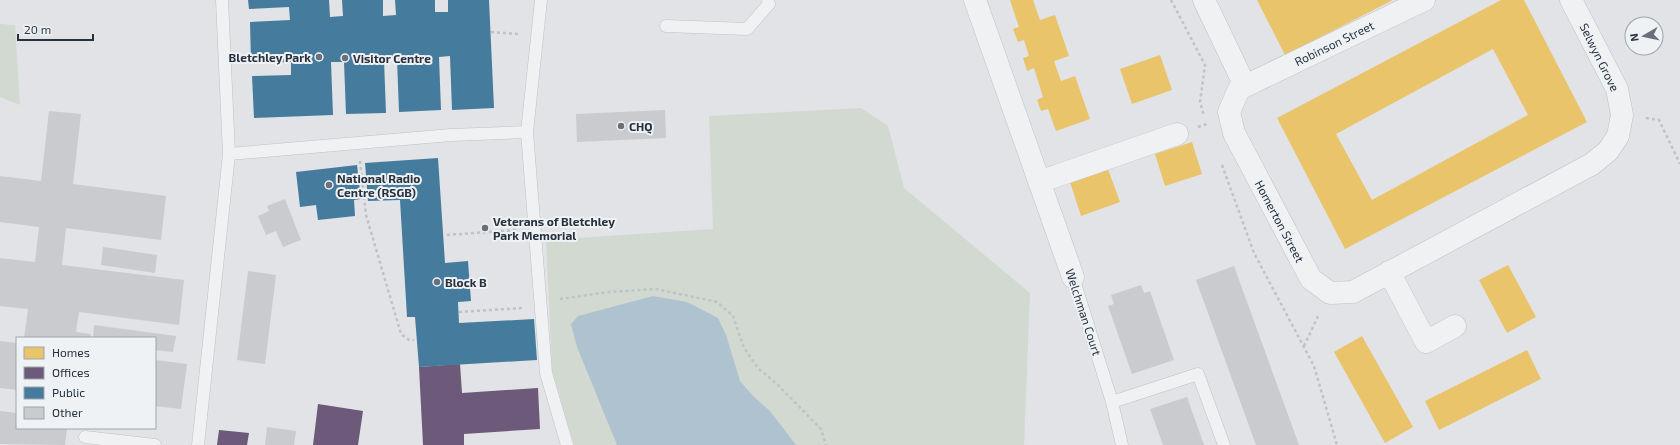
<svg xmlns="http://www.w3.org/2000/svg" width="1680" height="445" font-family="'Exo 2',sans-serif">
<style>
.green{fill:#d2d9d1}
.water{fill:#afc2d0}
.homes{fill:#e9c46a;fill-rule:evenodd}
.offices{fill:#6d597a}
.public{fill:#457b9d}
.building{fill:#c9cbce}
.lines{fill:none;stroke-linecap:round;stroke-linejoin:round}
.lane-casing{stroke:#bfc1c4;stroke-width:13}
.street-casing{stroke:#bfc1c4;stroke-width:23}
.path{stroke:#bfc2c6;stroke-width:2.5;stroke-dasharray:3 3;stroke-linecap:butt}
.lane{stroke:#f0f1f2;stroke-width:12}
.street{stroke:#f0f1f2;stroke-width:22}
.poi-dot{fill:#697079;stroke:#eef2f5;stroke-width:1.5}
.labels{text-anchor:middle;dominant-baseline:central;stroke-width:4;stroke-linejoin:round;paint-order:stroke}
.street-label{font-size:12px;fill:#28323e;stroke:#eef2f5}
.poi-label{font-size:12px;font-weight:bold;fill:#28323e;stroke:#eef2f5;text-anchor:start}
</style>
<rect width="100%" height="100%" fill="#e1e3e6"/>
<path class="green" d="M0 24 15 25 20 105 0 97Z
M861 108 888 126 904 188 1030 293 1024 445H574L552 370 546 240 713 229 709 116Z"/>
<path class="water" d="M653 296 687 302 718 318 726 335 740 381 753 396 770 411 796 445H617L577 347 571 324 578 316Z"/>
<path class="homes" d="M1010 0H1033L1040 20 1055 15 1069 56 1054 61 1061 81 1075 76 1090 119 1056 131 1048 109 1041 111 1037 100 1043 97 1034 68 1027 71 1023 58 1029 56 1024 40 1018 42 1013 29 1019 27Z
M1257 0H1393L1285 55Z
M1501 0H1524L1587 122 1345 249 1277 118ZM1493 49 1528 115 1372 200 1336 134Z
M1160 55 1172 90 1132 104 1120 69Z
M1192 142 1202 174 1165 186 1155 154Z
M1108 169 1120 202 1081 216 1070 182Z
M1508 265 1536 317 1507 333 1479 280Z
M1362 336 1413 427 1385 443 1334 352Z
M1527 350 1541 379 1439 430 1425 401Z"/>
<path class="offices" d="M460 364 462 393 538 388 540 429 464 434V445H423L419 367Z
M318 404 363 411 358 445H313Z
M219 430 249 433 247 445H217Z"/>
<path class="public" d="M248 0H329L330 17 343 16 342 0H383V16L396 15 395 0H435V12H448V0H489L494 108 452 110 450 56 439 57 441 110 399 112 397 59 384 60 386 113 346 114 344 62H331L333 115 254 118 252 76 291 75V62L251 63 250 22 290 20 289 7 249 9Z
M438 158 445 263 468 261 471 301 458 302 459 323 534 319 537 360 419 367 415 317H407L400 200 368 201 365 163Z
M357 165 361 199 354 200 355 216 318 220 316 205 300 207 296 172Z"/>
<path class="building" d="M665 110 666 138 577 142 576 114Z
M49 111 81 114 73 184 166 196 161 240 66 228 62 265 184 280 179 325 79 312 76 332 91 334 90 338H24L28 309 0 306V258L35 262 39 227 0 222V176L41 181Z
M285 199 301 240 283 247 276 231 266 235 258 216 269 211 267 206Z
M103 247 157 255 155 273 101 265Z
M1234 266 1299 445H1256L1196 280Z
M248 271 276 275 265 364 237 360Z
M1141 285 1144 293 1150 291 1174 360 1132 374 1108 306 1114 304 1111 295Z
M94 325 176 336 173 352 155 350V338H93Z
M0 341 17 343V390L0 388Z
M155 360 187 364 181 409 155 406Z
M1187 397 1204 445H1163L1150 409Z
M0 411 17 413V428H67L65 445 0 444Z
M267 427 296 431 294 445H265Z"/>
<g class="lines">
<g class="lane-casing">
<path id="lane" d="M541 0 527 132 546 373 567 445
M666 26 747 29 769 4 768 0
M229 154 451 135 527 132
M1073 277 1112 402 1122 445
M1112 402 1198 374 1224 445
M85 437 155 445
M198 445 229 154 222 0"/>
</g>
<g class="street-casing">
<path id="street" d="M975 0 1073 277
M1204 0 1245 86
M1424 0 1239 89 1229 112 1234 133 1311 279 1330 293 1353 292 1592 164 1608 151 1618 136 1622 115 1617 89 1571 0
M1039 182 1177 134
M1389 272 1426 342 1455 326"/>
</g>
<path class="path" d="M1171 0 1205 65 1200 102 1204 116
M491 32 518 34
M1646 118 1659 120 1680 164
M1198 127 1207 124
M360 161 366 215 401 334 409 340H414
M1222 165 1254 253 1314 366 1337 445
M447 235 516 230
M560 299 609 292 656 289 717 302 733 316 744 348 758 368 779 386 821 429 826 445
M459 312 522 308
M1304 346 1319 314"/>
<use href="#lane" class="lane"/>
<use href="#street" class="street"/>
</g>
<g class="poi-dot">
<circle cx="319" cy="57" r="4"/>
<circle cx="345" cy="58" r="4"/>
<circle cx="621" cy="126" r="4"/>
<circle cx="329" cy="185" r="4"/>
<circle cx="485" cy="228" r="4"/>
<circle cx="437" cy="282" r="4"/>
</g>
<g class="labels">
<g class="street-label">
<text transform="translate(1334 43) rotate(-26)">Robinson Street</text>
<text transform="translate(1600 57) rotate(64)">Selwyn Grove</text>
<text transform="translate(1280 221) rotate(62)">Homerton Street</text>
<text transform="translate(1084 312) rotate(72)">Welchman Court</text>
</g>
<g class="poi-label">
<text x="311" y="57" text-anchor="end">Bletchley Park</text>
<text x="353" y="58">Visitor Centre</text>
<text x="629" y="126">CHQ</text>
<text x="337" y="178">National Radio<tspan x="337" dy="14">Centre (RSGB)</tspan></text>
<text x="493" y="221">Veterans of Bletchley<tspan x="493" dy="14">Park Memorial</tspan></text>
<text x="445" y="282">Block B</text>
</g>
</g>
<rect x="16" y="337" width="140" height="92" fill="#eef2f5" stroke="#9fa5ac"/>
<rect x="24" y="347" width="20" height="12" fill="#e9c46a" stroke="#9fa5ac"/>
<text x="52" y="357" font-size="12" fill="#28323e">Homes</text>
<rect x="24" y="367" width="20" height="12" fill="#6d597a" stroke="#9fa5ac"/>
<text x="52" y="377" font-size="12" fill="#28323e">Offices</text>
<rect x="24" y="387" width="20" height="12" fill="#457b9d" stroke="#9fa5ac"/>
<text x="52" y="397" font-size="12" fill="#28323e">Public</text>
<rect x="24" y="407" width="20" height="12" fill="#c9cbce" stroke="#9fa5ac"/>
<text x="52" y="417" font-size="12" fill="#28323e">Other</text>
<g transform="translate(1644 36) rotate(261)"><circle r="19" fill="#eef2f5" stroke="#9fa5ac"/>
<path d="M0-3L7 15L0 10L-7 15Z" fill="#697079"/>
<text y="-6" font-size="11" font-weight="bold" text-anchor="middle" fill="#28323e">N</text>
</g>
<path d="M18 34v6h75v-6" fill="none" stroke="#28323e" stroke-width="2"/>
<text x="24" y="34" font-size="12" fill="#28323e" stroke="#eef2f5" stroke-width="3" paint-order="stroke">20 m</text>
</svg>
